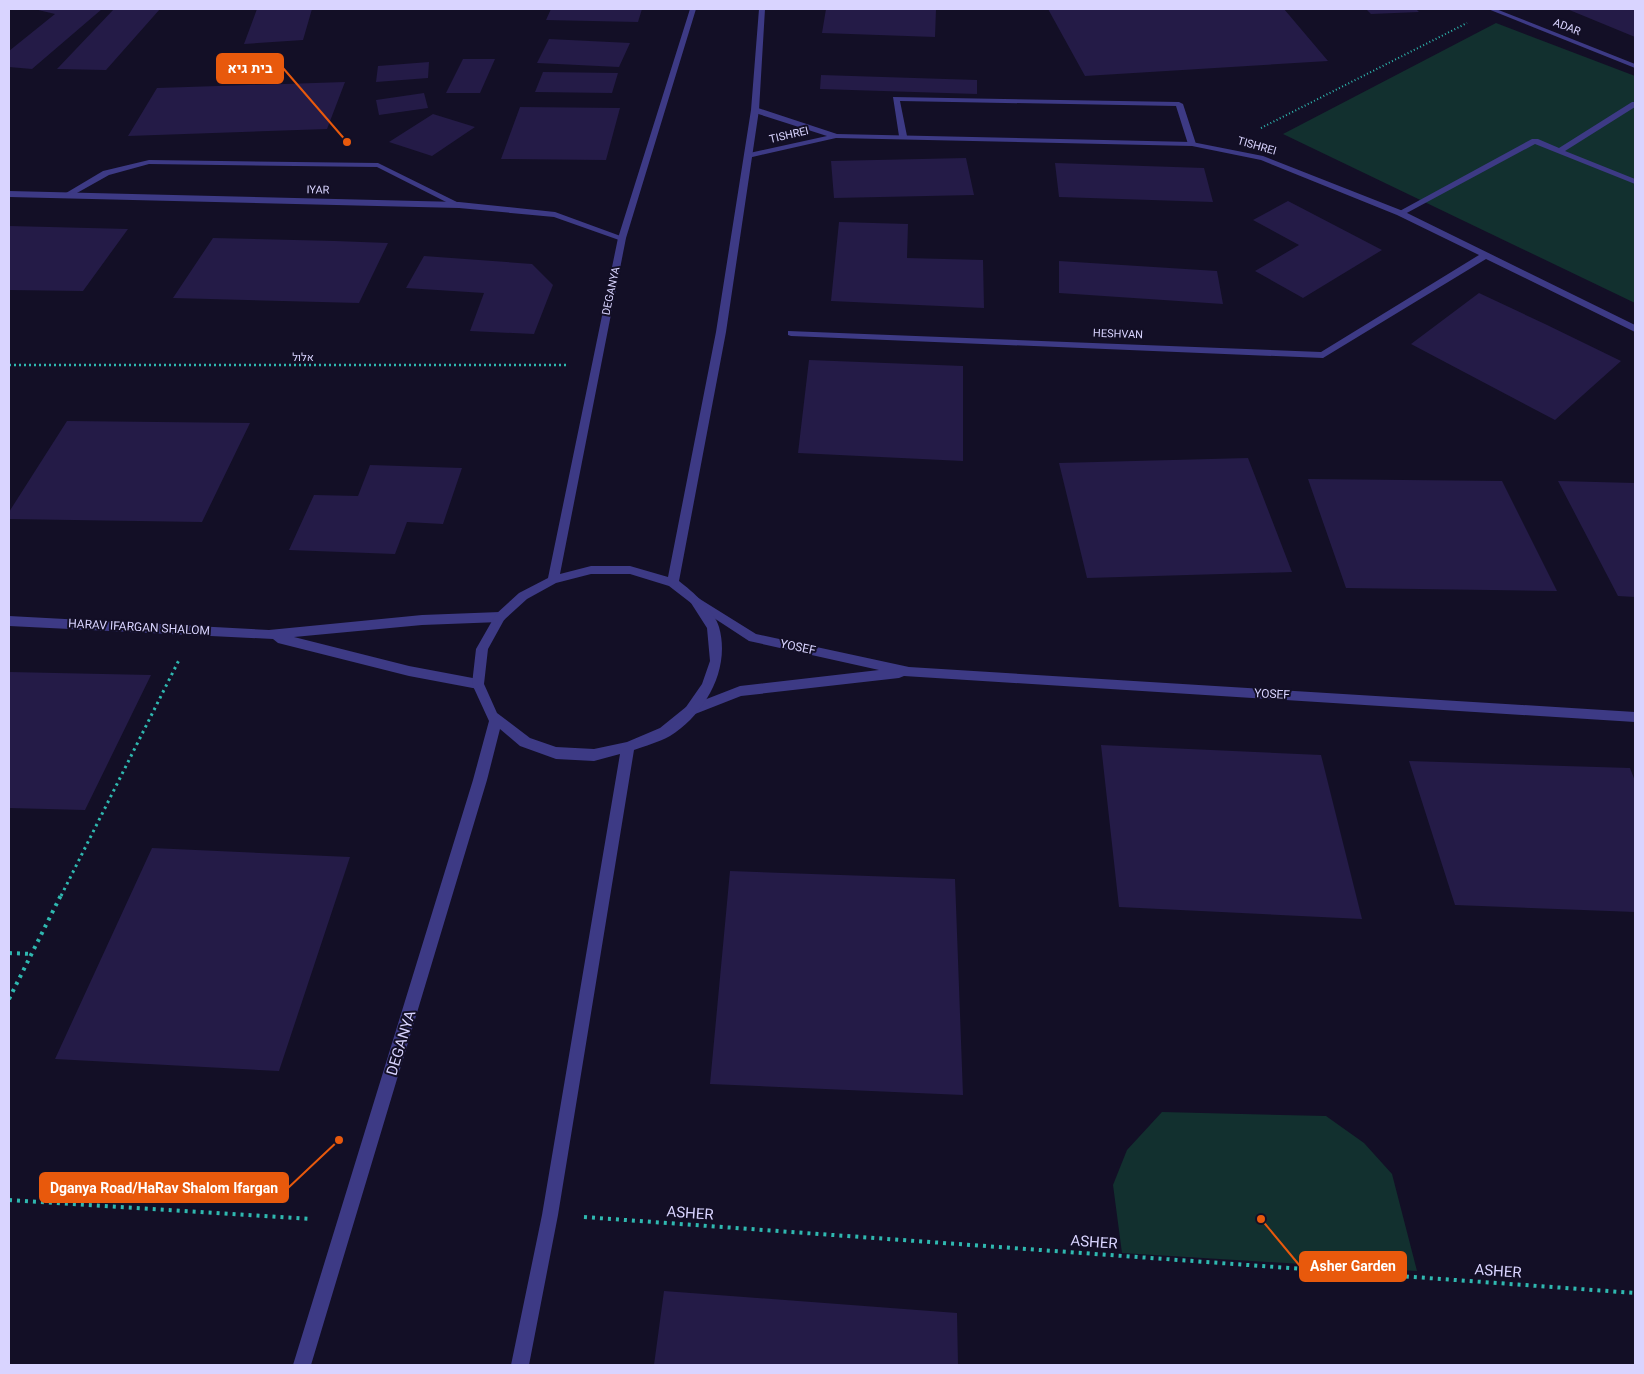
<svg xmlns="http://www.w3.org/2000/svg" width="1644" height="1374" font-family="Roboto,Heebo,sans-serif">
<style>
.green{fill:#12302f}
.building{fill:#241b47}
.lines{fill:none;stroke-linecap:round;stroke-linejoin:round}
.path-far3{stroke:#2fb8b0;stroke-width:2;stroke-dasharray:1 2.5;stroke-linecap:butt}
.path-far2{stroke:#2fb8b0;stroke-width:2.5;stroke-dasharray:2 3;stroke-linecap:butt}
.path-far1{stroke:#2fb8b0;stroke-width:3;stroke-dasharray:2.5 4;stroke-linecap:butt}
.path{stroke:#2fb8b0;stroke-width:4;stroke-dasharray:3 5;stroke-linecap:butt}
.service{fill:#3d3a85;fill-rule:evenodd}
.pedestrian{fill:#3d3a85;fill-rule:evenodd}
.minor{fill:#3d3a85;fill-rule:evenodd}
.tertiary{fill:#3d3a85;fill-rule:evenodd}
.labels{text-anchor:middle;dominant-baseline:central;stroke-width:4;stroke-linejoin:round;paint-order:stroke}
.far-street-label{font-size:11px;fill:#d9d4ff;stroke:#130f26}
.street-label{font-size:12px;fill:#d9d4ff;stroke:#130f26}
.near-street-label{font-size:15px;fill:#d9d4ff;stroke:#130f26}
.leader{fill:none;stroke:#e8590c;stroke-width:2}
.callout-dot{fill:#e8590c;stroke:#130f26;stroke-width:2}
.callout{fill:#e8590c;stroke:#e8590c;stroke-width:2}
.callout-label{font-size:14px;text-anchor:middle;font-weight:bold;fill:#fff}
</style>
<rect width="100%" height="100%" fill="#130f26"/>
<path class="green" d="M1496 23 1635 76V303L1283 134Z
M1162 1112 1326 1116 1364 1143 1392 1174 1417 1271 1122 1253 1113 1185 1127 1150Z"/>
<path class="building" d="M34 9H102L32 69 9 67V51L55 14Z
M114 9H160L106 70 57 69Z
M257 9H312L303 40 244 44Z
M551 9H642L638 22 546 20Z
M826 9H936L935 37 822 33Z
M1048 9H1284L1328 61 1085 76Z
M1366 9H1416L1419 12 1371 14Z
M1567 9H1635V37Z
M549 39 630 43 619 67 537 63Z
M463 59H495L480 93H446Z
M429 62 428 78 376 82 378 66Z
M543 72 618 73 612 93 535 92Z
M821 75 977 80V94L820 89Z
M345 82 327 129 128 136 157 88Z
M424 93 428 108 379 115 376 100Z
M520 107 620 108 606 160 501 159Z
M433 114 475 127 432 156 389 142Z
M966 158 974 195 834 198 831 161Z
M1055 163 1204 168 1213 202 1059 197Z
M1288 201 1382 250 1303 298 1255 271 1299 245 1253 220Z
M839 222 908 224 907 258 983 260 984 308 831 301Z
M9 226 50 227 128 229 83 291 9 290Z
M213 238 335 241 388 243 359 303 173 298Z
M424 256 532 264 553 285 534 334 470 331 484 293 406 288Z
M1059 261 1217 271 1223 304 1059 293Z
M1479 293 1545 324 1621 361 1555 420 1411 344Z
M809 360 963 366V461L798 453Z
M67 421 250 423 202 522 9 519V512Z
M1248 458 1292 572 1087 578 1059 463Z
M370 465 462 468 443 524 407 522 395 554 289 550 314 495 358 496Z
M1308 479 1502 481 1557 591 1346 588Z
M1558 481 1635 483V597L1618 596Z
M9 672 151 675 85 810 9 808Z
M1101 745 1321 755 1362 919 1119 907Z
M1409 761 1630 768 1635 781V912L1455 905Z
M152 848 350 857 279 1071 55 1059Z
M730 871 955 879 963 1095 710 1084Z
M664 1291 957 1313 958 1365H654Z"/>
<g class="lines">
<path class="path-far3" d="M1261 128 1467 23"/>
<path class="path-far2" d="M9 365H566"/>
<path class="path-far1" d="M61 896 179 660"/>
<path class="path" d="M9 953 31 954
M9 999 61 895
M9 1200 311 1219
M584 1217 1635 1293"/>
<path class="service" d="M893 97 1179 102 1183 104 1196 144 1192 146 1188 144 1176 106 900 101 907 136 903 138 899 136Z
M149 160 378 163 463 205 456 207 377 167 149 164 109 175 68 198 61 196 103 171Z"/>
<path class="pedestrian" d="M1632 102H1635V107L1565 151 1635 179V184L1535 144 1403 215 1396 213 1532 139H1538L1559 148Z"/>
<path class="minor" d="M1488 9H1496L1635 64V68Z
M752 108H758L837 134 1192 142 1263 156 1403 211 1635 325V332L1486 259 1323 358 791 336 788 335V331L1321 352 1479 255 1397 215 1261 160 1192 146 836 138 748 158H745V154L827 136 752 112Z
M9 191 459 202 555 212 626 238 619 240 554 217 459 208 9 197Z
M695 596 756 634 909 667 1635 712V722L904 676 899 678 741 696 690 716 686 715 684 711 686 707 740 686 879 670 749 641 691 603 689 600 691 597Z
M500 612 504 614 506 617 504 620 500 622 422 625 294 637 409 666 478 679 482 680 484 684 482 688 478 689 409 676 278 643 273 639 9 626V616L269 630 422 615Z"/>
<path class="tertiary" d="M690 9H696L626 238 560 574 591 566H630L668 577 716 332 751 110 759 9H765L759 110 726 332 679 581C693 592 714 610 719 627 731 669 705 714 670 736 659 742 645 746 634 750L558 1215 529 1365H511L542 1215 620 754 594 761 556 759 520 746 500 729 487 780 311 1365H293L473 780 489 721 472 684 476 649 496 614 519 593 548 578 618 238ZM591 574H630L669 586 691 603 707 628 710 661 702 684 686 707 660 728 627 742 594 749 556 747 530 738 497 713 484 684 488 649 504 620 527 599 556 583Z"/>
</g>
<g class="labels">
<g class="far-street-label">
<text transform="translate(1567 27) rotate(21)">ADAR</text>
<text transform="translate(789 135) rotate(-13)">TISHREI</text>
<text transform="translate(1257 146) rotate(16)">TISHREI</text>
<text transform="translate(318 190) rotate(1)">IYAR</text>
<text transform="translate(611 291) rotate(-78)">DEGANYA</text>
<text transform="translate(1118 334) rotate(2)">HESHVAN</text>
<text x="303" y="357">אלול</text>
</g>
<g class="street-label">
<text transform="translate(139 627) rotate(3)">HARAV IFARGAN SHALOM</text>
<text transform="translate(798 647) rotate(12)">YOSEF</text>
<text transform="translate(1272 694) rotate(3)">YOSEF</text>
</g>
<g class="near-street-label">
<text transform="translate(401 1043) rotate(-73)">DEGANYA</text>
<text transform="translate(690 1213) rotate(4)">ASHER</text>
<text transform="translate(1094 1242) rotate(4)">ASHER</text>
<text transform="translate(1498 1271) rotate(4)">ASHER</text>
</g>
</g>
<path class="leader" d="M347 142L283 68M339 1140L288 1188M1261 1219L1300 1266"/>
<g class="callout-dot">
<circle cx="347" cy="142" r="5"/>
<circle cx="339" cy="1140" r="5"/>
<circle cx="1261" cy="1219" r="5"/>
</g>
<g class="callout">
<rect x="217" y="54" width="66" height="29" rx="5"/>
<rect x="40" y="1173" width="248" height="29" rx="5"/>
<rect x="1300" y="1252" width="106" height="29" rx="5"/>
</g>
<g class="callout-label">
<text x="250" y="73">בית גיא</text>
<text x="164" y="1193">Dganya Road/HaRav Shalom Ifargan</text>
<text x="1353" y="1271">Asher Garden</text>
</g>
<rect width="1644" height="1374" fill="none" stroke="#d9d4ff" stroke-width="20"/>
</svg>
